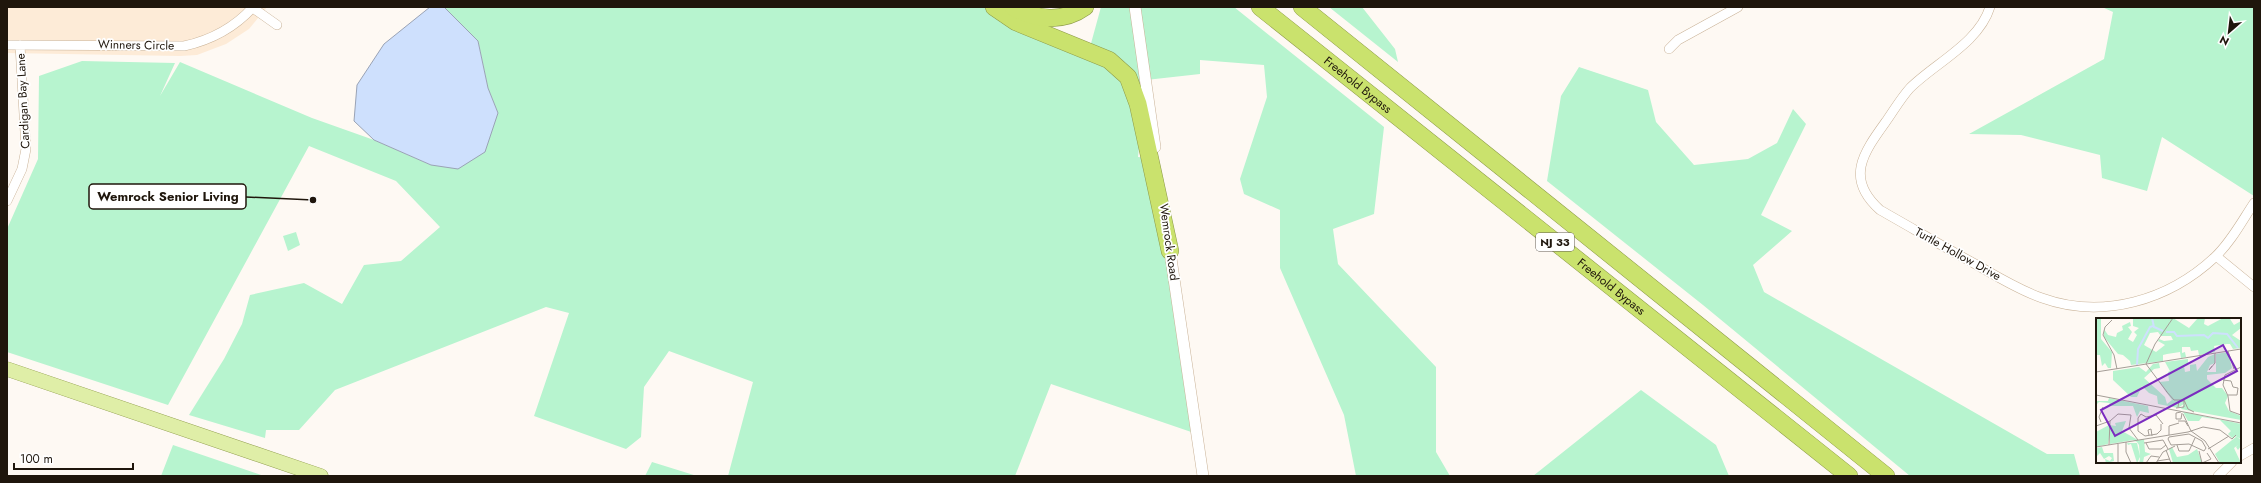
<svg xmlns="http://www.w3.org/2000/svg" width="2261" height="483" font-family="Jost,sans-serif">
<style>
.built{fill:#fdebd7}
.green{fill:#b7f4cf}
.water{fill:#cee0fd;stroke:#9aa3b5}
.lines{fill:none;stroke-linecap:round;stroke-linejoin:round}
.minor-casing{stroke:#c9b297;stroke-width:10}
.tertiary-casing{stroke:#c9b297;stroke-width:12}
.primary-casing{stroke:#8e9b4b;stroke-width:15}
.motorway-casing{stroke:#8e9b4b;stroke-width:18}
.minor{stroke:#fff;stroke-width:9}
.tertiary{stroke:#fff;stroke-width:11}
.primary{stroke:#dfeea7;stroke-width:14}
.motorway{stroke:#cae26d;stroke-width:17}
.labels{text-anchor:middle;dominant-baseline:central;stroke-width:3.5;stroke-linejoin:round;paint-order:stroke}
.shield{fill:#fff;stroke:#625c55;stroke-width:1}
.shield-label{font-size:11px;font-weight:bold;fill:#1f160c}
.street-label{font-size:12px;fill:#1f160c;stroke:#fff}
.inset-river{fill:none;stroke:#cee0fd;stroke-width:2}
.inset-road{fill:none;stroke:#a59e97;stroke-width:1}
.view{fill:#7b2cbf;fill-opacity:0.15;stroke:#7b2cbf;stroke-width:2}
.inset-edge{fill:none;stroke:#1f160c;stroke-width:2}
.leader{fill:none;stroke:#1f160c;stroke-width:1.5}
.callout-dot{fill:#1f160c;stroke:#fff;stroke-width:1.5}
.callout{fill:#fff;stroke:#1f160c;stroke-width:1.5}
.callout-label{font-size:13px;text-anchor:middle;font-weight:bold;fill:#1f160c}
</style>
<rect width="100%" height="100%" fill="#fef9f3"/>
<path class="built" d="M7 7H267L249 29 226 44 197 55 180 56 7 53Z"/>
<path class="green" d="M444 7H989L1000 22 1087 58 1101 7H1234L1384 127 1374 214 1333 229 1338 264 1436 367V452L1450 476H1356L1344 415 1280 268V210L1244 194 1240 179 1267 97 1264 65 1200 60V74L1146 80 1138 157 1156 159 1200 435 1051 384 1015 476H728L753 382 669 351 644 387 641 437 626 449 534 416 569 313 546 307 335 390 299 430H266L265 438 189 415 224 359 242 324 250 295 304 283 342 304 364 265 401 261 440 227 396 181 309 146 168 405 7 352V229L38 159 39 76 82 61 175 63 160 96 180 62 312 118 374 140 431 165 498 113 488 88 478 41Z
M1329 7H1362L1395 49 1398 62Z
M2102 7H2254V196L2162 137 2147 191 2102 178 2100 155 2021 135 1969 134 2104 59 2113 12Z
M1579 67 1648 90 1656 122 1694 165 1748 159 1777 143 1793 109 1806 124 1761 215 1792 231 1753 265 1764 292 2047 454H2074L2080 476H1910L1703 305 1547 181 1561 96Z
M296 232 300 245 288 251 283 236Z
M1641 390 1716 445 1729 476H1533Z
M173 445 264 476H161Z
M652 462 697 476H645Z"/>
<path class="water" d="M430 7H444L478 41 488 88 498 113 485 152 458 169 431 165 374 140 354 121 357 85 384 44Z"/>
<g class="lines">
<g class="minor-casing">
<path id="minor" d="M1990 7C1979 43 1935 63 1910 88 1901 98 1894 110 1887 120 1864 152 1844 178 1880 210 1912 228 1944 247 1977 265 1998 277 2019 290 2042 298 2103 320 2169 300 2215 257 2231 242 2242 221 2254 203
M253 8 277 25
M7 45 184 46C211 40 235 27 253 7
M1669 49 1678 40 1738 7
M7 201 22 169 26 149 20 45
M2216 256 2254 287
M2240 456 2254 448
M2218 476 2232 462"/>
</g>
<g class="tertiary-casing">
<path id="tertiary" d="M1135 7 1155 147
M1169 245 1203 476"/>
</g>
<g class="primary-casing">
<path id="primary" d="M7 369 321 476"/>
</g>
<g class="motorway-casing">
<g id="motorway">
<path d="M994 7 1016 22 1109 60 1128 77 1138 104 1170 251"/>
<path d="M1013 7C1036 20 1063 23 1085 7"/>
<path id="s1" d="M1260 7 1849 476"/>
<path d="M1302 7 1886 476"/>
</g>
</g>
<use href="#minor" class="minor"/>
<use href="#tertiary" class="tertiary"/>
<use href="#primary" class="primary"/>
<use href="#motorway" class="motorway"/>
</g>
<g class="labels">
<rect class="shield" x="1536" y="233" width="38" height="18" rx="3"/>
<g class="shield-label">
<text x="1555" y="242">NJ 33</text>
</g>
<g class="street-label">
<text transform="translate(136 45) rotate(1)">Winners Circle</text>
<text stroke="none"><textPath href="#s1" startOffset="125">Freehold Bypass</textPath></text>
<text transform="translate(23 101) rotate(-93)">Cardigan Bay Lane</text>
<text transform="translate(1169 242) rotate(82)">Wemrock Road</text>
<text transform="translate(1958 254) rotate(29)">Turtle Hollow Drive</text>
<text stroke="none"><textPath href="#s1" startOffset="449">Freehold Bypass</textPath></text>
</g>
</g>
<g transform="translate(2096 318)">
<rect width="145" height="145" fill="#fef9f3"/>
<path d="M0 0H5V21L16 34 15 50H12L9 45 6 48 4 37H0ZM32 0H77L93 10 102 0H109L108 6 112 8 127 0 134 1 138 7 145 3V10L136 17 145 23V30L137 31 134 26H131L118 28 119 34 103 37 102 32 95 33 94 29H86V35L89 34 90 39 85 40 84 34 71 36 67 37V43L35 47 34 43 27 37 22 36 8 19V11L12 17 20 19 21 15 27 12 26 8 34 4 35 8 32 9 36 14 32 21 37 24 41 17 38 14 43 10 37 8V1ZM62 14 65 18H75L77 22 68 23 63 21 62 23 69 27 60 34 48 27 54 15ZM132 34 136 50 129 55 111 57V61L120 70H126L132 78 129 85 133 93 145 98V102L85 91 89 85 82 90 62 86 61 78 53 75 46 68 41 79H35L17 62V53L43 49 50 54 57 46 63 45 64 50 58 51 48 60 69 79 71 86 76 82 63 64 73 63 72 54 74 53 69 44 92 41V47L88 48 89 54 94 53V47L100 46 101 53 112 39 119 36V45L114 47 111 54H120V36ZM13 80 52 88 53 95 44 93 41 99 37 88H16L13 85 3 84 0 87V83H12ZM87 94 136 104 145 106V121L141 119 145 122V128L142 132 140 129 142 127 138 130 145 145H124L119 136 141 118 136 120 132 116 135 113 124 102 106 99 103 103H92ZM30 103 26 113 42 122 48 121 49 134 55 136 48 139 47 145H43L44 141V139L41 145 35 126 32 127 31 125H41L44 138 43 127 41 124 37 122 14 126V116L12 126 0 129V114L13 107 20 108 19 105ZM6 129 8 135H17L18 143 10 145 9 141 14 143 16 140 13 138 8 141 4 135 1 138 0 130ZM76 129 81 139 92 137 101 131 106 144 77 145 73 131Z" fill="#b7f4cf" fill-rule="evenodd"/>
<path class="inset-river" d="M56 0 58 9 67 13M70 14H78L81 18 108 17 112 20 117 15 131 16 142 30M41 47 42 31 54 9 57 8"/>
<path class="inset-road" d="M16 2 9 9 7 17 18 37 21 51M132 33 138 51M116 48 113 52 119 45V35M145 49 129 57 127 67 132 78 134 93 145 97M0 54 145 31M127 62 135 63 137 69 142 70 141 77H132M70 73 78 82H88L92 91 98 94M71 74 50 46 59 26 77 0M0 77 145 105M80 90 88 89V83H83L82 89M85 94 80 95V101H85L86 95M87 96 95 113 109 123 123 145M82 103H89L92 108M5 104 3 99 7 89M65 106V112L61 116 49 118 42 113V100L45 96 50 99 60 97 67 106M0 108 14 103M93 116 106 123 110 130 108 133 93 126 75 127 72 121 73 119ZM53 117 52 112 55 111 56 118M73 117V108L83 105M30 124V134L35 145M48 125 67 122 72 131M50 125 53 131H65L70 127M22 126V145M13 127 14 103 22 96 35 97 33 110 42 122M81 127 83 133H93L99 120M0 129 92 114 107 109 124 112 136 121 140 117M112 131 133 118M70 132 75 145M103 133 106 145 115 141 111 135M61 143 74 141M50 145 55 138 63 139M60 145 67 134 79 128"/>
<path class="view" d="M127 27 141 53 19 118 5 92Z"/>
<rect width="145" height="145" class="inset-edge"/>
</g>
<path class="leader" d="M313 200L246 197"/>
<circle class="callout-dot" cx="313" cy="200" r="4"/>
<rect class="callout" x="89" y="184" width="157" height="25" rx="4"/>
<g class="callout-label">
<text x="168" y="201">Wemrock Senior Living</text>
</g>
<rect width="2261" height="483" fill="none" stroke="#1f160c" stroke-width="16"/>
<g transform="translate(2229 32) rotate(208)" stroke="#ffffff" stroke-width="3" paint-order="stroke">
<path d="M0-3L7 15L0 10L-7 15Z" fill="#1f160c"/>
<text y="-6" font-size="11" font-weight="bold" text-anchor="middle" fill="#1f160c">N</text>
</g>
<path d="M14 463v6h119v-6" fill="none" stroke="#1f160c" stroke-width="2"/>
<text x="20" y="463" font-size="12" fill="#1f160c" stroke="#ffffff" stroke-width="3" paint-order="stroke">100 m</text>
</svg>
